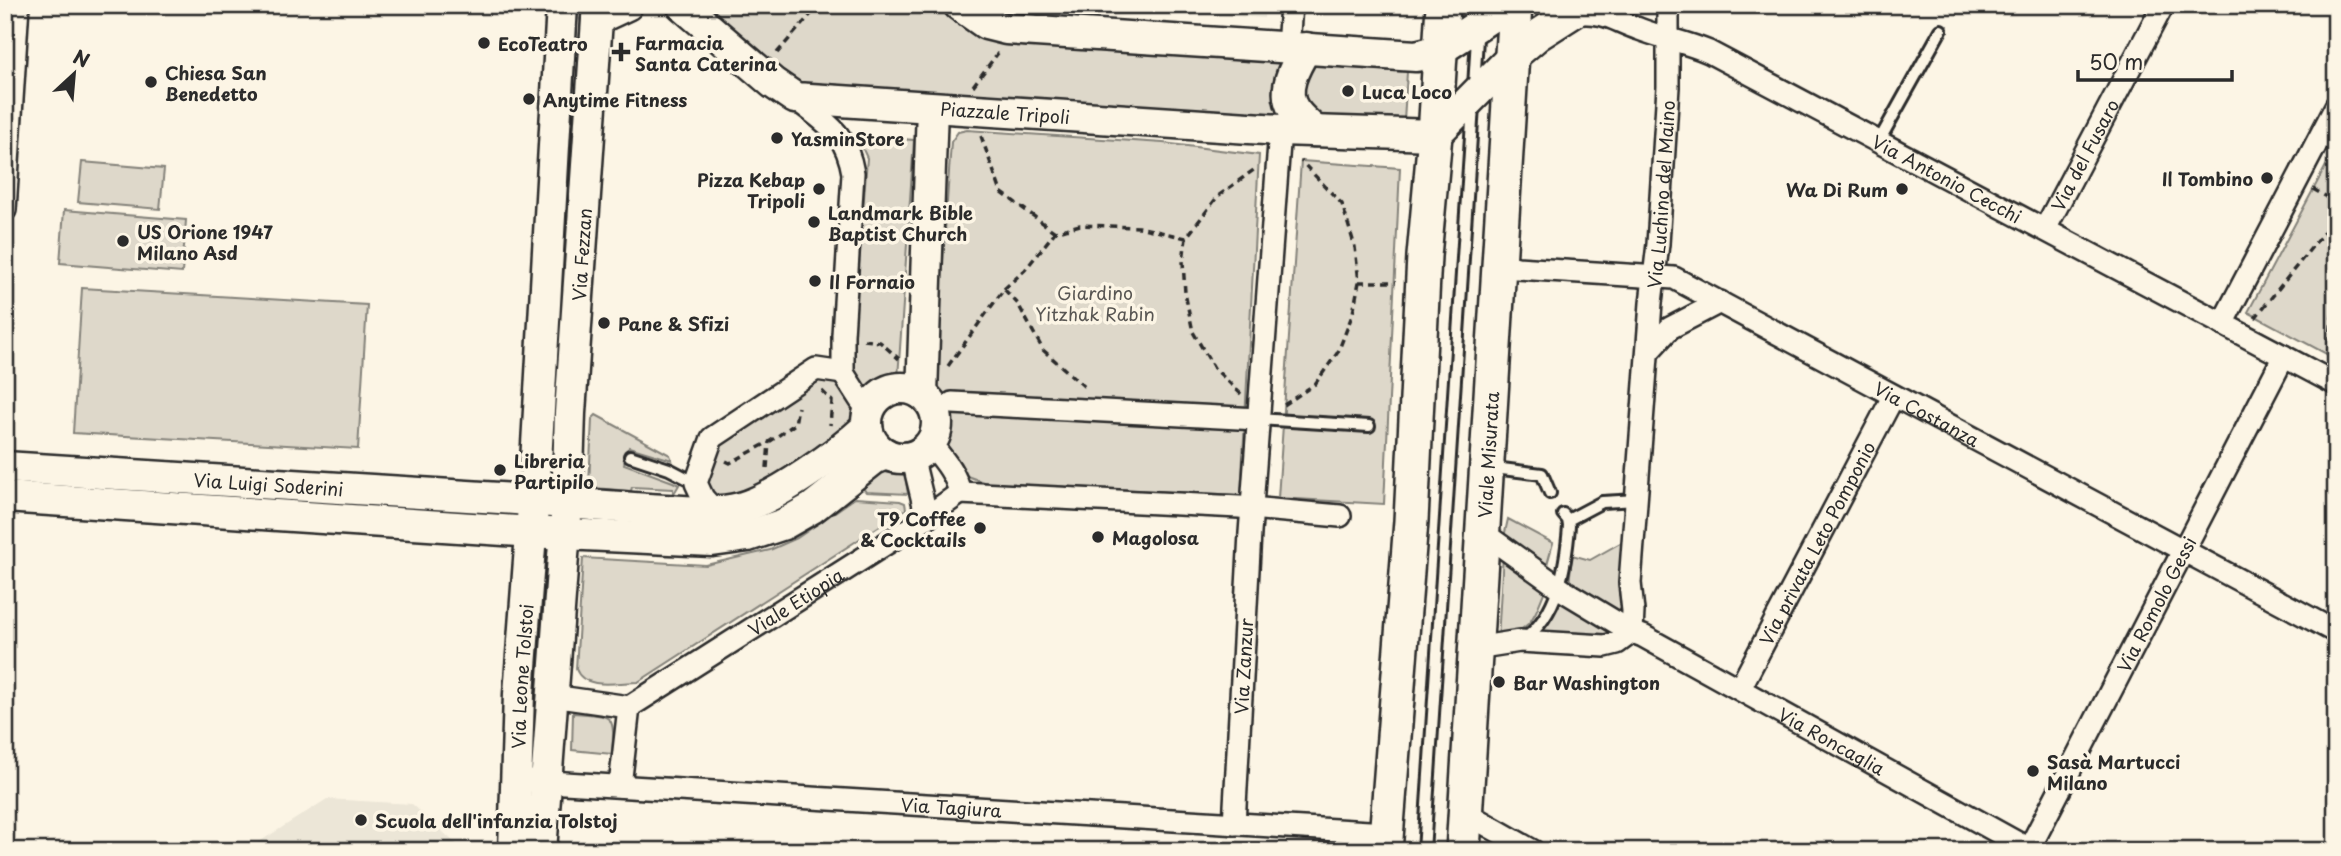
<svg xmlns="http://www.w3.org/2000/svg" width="2341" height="856" font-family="'Playpen Sans',sans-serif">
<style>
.built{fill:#ece6d7}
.green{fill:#ded8ca;stroke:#84827a;stroke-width:2}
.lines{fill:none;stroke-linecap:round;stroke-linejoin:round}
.lane-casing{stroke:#2b2b2b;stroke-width:16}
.street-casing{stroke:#2b2b2b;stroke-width:26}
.secondary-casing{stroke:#2b2b2b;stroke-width:35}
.primary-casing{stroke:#2b2b2b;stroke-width:38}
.path{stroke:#2b2b2b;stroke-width:3.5;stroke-dasharray:7 5;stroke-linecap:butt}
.lane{stroke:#fcf5e5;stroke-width:10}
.street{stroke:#fcf5e5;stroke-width:21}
.secondary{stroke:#fcf5e5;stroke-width:30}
.primary{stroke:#fcf5e5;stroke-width:33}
.poi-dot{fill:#2b2b2b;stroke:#fcf5e5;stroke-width:2.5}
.labels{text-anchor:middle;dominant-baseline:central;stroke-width:7;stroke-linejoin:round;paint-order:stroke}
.poi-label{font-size:18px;font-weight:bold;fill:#2b2b2b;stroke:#fcf5e5;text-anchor:start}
.street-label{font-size:18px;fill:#2b2b2b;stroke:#fcf5e5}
.park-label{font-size:18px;fill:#585653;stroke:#fcf5e5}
</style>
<rect width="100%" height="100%" fill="#fcf5e5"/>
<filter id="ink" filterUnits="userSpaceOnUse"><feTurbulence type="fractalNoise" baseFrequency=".0143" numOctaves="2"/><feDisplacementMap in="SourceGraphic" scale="14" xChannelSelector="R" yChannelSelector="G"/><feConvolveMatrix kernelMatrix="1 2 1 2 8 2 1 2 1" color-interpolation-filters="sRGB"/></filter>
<g filter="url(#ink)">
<path class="built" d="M1075 5H1265L1264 18Z
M327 799 412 804 464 851H245Z"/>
<path class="green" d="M696 5H943L983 39 998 42 1283 62 1287 120 1268 119 1256 113 790 82Z
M573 54H582L556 456H547Z
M1312 65 1407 72 1404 121 1308 115 1298 74Z
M967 130 1163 143 1259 155 1241 495 986 483 967 476 942 447V412L929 385 937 350 951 142 958 132Z
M850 135 914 140 898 378 882 381 869 390 864 388 851 371 867 158 862 147Z
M2336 147V359L2248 312Z
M1301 161 1400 168 1384 504 1278 498Z
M82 162 164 169 160 209 78 202Z
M64 210 186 220 182 273 60 263Z
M82 288 367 305 358 449 73 433Z
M820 379 837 382 853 406V429L728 505 704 492 718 445Z
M596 415 670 455 672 460 629 447 624 464 673 482 679 485 673 495V489L632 487 631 491 593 488 589 485 592 419Z
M884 466 899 470 905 475 908 494 866 492 857 480Z
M855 498 900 501 905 503 906 509 638 682C619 682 584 691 576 669L583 558 706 565 770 550 797 538Z
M1508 519 1553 543 1546 568 1504 537Z
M1622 542 1619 595 1626 605 1624 617 1569 585 1572 555 1590 560Z
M1503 553 1545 590C1532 622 1532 628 1498 640Z
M1558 595 1618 632 1613 636 1543 634 1542 632 1550 619Z
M573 713C614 716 615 713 612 754L572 750Z"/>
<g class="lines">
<g class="lane-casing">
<path id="lane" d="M1474 87 1479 5
M1879 141 1941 30
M1258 419 1369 426
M630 456 669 469 696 483
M1494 459 1502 469 1542 474 1550 493
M1568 520 1602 502 1637 500
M1523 640C1558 615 1566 566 1569 526L1568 520 1563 514
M1424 851 1473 106"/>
</g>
<g class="street-casing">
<g id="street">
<path id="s1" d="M1575 13C1606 11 1613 20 1639 29 1662 38 1686 42 1709 52L2336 384"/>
<path d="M1288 47 1291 5"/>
<path d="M795 98C826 124 846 131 853 173L843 335V373L861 401 870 406"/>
<path d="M5 210 18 5"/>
<path id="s2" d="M2045 229 2163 5"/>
<path id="s3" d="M1498 263 1517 268 1674 278 2336 632"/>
<path d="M2222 324 2336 106"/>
<path d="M1648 352 1670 328 1720 302"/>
<path d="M952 403 1258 419"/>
<path d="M930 443C943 459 956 473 960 493"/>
<path d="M912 456 927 518"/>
<path d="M960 493 1239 507 1340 516"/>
<path d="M716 512 703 498 696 483 712 438 816 369 843 373"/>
<path id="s4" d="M1482 532 1564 591 1632 632 1643 636 2032 851"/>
<path id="s5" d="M1632 632 1633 611 1630 583 1651 303 1658 244 1668 87V5"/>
<path d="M1475 648 1520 641 1605 646 1617 643 1632 632"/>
<path id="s6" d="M1740 688 1893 397"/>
<path id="s7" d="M552 696 629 707 917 524 960 493"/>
<path id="s8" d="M532 781 1386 833"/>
<path d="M620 786 629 707"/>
<path d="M1466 813 1533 851"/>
<path id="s9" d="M1234 824 1250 533 1280 130"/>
<path id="s10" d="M2028 851 2284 356"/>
</g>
</g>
<g class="secondary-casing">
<g id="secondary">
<path id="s11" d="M682 5 773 83 795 98 1280 130 1435 135 1512 57 1538 35 1585 5"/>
<path d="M959 5 986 24 1006 29 1416 56 1440 50 1509 5"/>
<path d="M597 19 627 5"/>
<path d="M1306 48C1295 66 1280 92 1295 111 1300 118 1308 125 1315 131"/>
<circle cx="902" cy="423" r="35"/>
<path d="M922 394 932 108"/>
<path id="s12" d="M5 467 515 499C565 503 615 507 665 510 690 511 716 514 740 508 775 499 840 452 867 427"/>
<path d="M5 497 564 534 712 541 748 536 784 524 812 508 874 459 886 454"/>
<path id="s13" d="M514 851 519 694 535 480 562 5"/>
<path id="s14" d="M541 851 567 503 570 413 598 5"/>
</g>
</g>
<g class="primary-casing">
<g id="primary">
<path d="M1385 851 1411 521 1424 256 1435 135 1443 5"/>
<path id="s15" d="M1463 851 1515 5"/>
</g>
</g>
<path class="path" d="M777 53 819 5
M973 86 998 53
M981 136 1001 192 1055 232
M2313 189 2336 202
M1359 282H1396
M1004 289 1025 270 1055 232 1080 225 1139 227 1186 238
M2255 318 2336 217
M864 340 880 342 899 359
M2328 355 2336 285
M948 366 1004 289 1018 304 1043 350 1087 389
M822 391 832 401 830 425
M1241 394 1214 368 1193 332 1185 293 1183 261 1186 238 1218 196 1255 169
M1284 405 1315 384 1338 352 1353 313 1359 282 1355 247 1342 204 1301 161
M726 461 730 463 769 442 795 424 798 407
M767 468 769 442"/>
<use href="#lane" class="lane"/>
<use href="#street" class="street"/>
<use href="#secondary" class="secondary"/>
<use href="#primary" class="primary"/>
</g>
</g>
<g class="poi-dot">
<circle cx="484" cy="43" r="7"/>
<path d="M617.5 41.5h7v7h7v7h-7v7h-7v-7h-7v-7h7z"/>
<circle cx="151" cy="82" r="7"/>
<circle cx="1348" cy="91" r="7"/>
<circle cx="529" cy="99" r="7"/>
<circle cx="777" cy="138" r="7"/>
<circle cx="2267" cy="178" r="7"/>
<circle cx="819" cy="189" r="7"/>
<circle cx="1902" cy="189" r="7"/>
<circle cx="814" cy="222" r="7"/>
<circle cx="123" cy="241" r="7"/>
<circle cx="815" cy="281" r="7"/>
<circle cx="604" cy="323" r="7"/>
<circle cx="500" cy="470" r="7"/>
<circle cx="980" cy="528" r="7"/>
<circle cx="1098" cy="537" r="7"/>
<circle cx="1499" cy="682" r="7"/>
<circle cx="2033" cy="771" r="7"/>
<circle cx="361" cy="820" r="7"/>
</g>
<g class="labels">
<g class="poi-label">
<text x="635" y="42">Farmacia<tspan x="635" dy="21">Santa Caterina</tspan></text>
<text x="498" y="43">EcoTeatro</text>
<text x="165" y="72">Chiesa San<tspan x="165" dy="21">Benedetto</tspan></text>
<text x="1362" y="91">Luca Loco</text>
<text x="543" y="99">Anytime Fitness</text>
<text x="791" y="138">YasminStore</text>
<text x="2253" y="178" text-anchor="end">Il Tombino</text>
<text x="805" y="179" text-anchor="end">Pizza Kebap<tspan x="805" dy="21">Tripoli</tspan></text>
<text x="1888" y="189" text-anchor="end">Wa Di Rum</text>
<text x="828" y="212">Landmark Bible<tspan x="828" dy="21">Baptist Church</tspan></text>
<text x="137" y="231">US Orione 1947<tspan x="137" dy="21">Milano Asd</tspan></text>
<text x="829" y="281">Il Fornaio</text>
<text x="618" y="323">Pane &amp; Sfizi</text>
<text x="514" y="460">Libreria<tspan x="514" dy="21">Partipilo</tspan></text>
<text x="966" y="518" text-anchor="end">T9 Coffee<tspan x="966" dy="21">&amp; Cocktails</tspan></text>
<text x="1112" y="537">Magolosa</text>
<text x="1513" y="682">Bar Washington</text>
<text x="2047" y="761">Sasà Martucci<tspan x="2047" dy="21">Milano</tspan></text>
<text x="375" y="820">Scuola dell'infanzia Tolstoj</text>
</g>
<g class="street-label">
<text stroke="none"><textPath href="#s11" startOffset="357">Piazzale Tripoli</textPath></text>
<text stroke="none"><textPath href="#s2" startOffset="84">Via del Fusaro</textPath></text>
<text stroke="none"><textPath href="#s1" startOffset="410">Via Antonio Cecchi</textPath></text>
<text stroke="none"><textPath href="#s5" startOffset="439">Via Luchino del Maino</textPath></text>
<text stroke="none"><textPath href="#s14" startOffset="598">Via Fezzan</textPath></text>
<text stroke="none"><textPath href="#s3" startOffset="464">Via Costanza</textPath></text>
<text stroke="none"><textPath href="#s15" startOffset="397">Viale Misurata</textPath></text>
<text stroke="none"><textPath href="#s12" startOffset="264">Via Luigi Soderini</textPath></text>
<text stroke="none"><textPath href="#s6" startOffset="164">Via privata Leto Pomponio</textPath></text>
<text stroke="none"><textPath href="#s7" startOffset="275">Viale Etiopia</textPath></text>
<text stroke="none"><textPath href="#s10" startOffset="278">Via Romolo Gessi</textPath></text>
<text stroke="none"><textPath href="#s9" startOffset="158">Via Zanzur</textPath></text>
<text stroke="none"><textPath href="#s13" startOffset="175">Via Leone Tolstoi</textPath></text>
<text stroke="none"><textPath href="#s4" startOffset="408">Via Roncaglia</textPath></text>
<text stroke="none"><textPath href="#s8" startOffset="420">Via Tagiura</textPath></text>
</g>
<g class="park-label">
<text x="1095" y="292">Giardino<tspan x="1095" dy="21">Yitzhak Rabin</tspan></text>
</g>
</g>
<rect width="2341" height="856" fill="none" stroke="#fcf5e5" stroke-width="28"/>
<rect x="14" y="14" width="2313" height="828" fill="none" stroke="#2b2b2b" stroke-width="2.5" filter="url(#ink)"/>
<g transform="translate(74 74) rotate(26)" stroke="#fcf5e5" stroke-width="5" paint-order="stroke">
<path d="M0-5L12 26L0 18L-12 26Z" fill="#2b2b2b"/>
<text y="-10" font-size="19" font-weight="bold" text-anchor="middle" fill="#2b2b2b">N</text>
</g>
<path d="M2078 70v10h154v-10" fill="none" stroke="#2b2b2b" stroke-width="3.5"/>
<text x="2089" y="70" font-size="21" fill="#2b2b2b" stroke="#fcf5e5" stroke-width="5" paint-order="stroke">50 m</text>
</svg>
